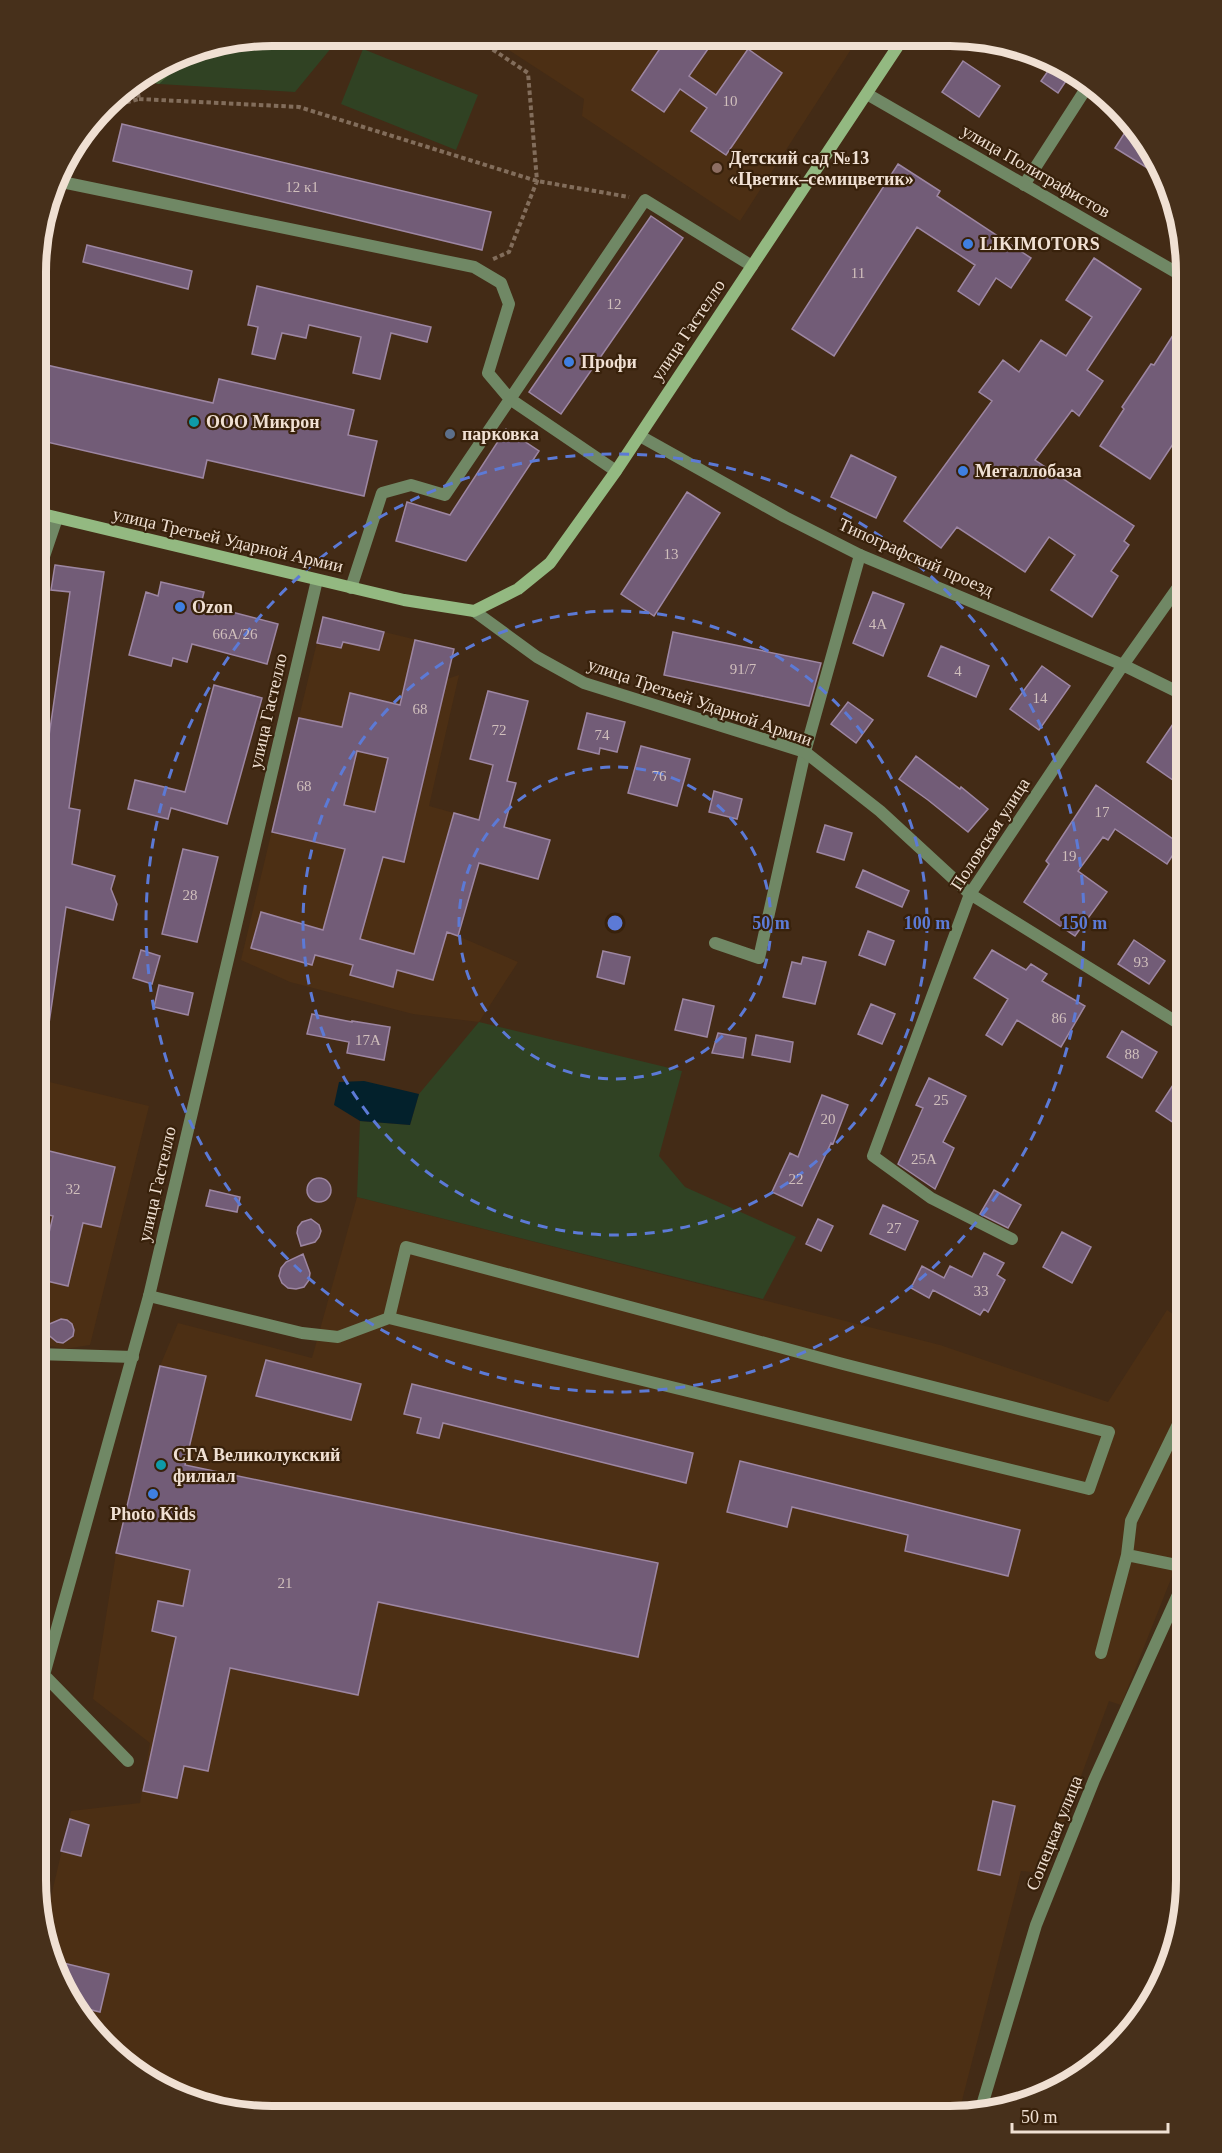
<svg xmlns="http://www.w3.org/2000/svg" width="1222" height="2153" font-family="Georgia,serif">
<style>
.built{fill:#4c2f14}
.green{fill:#304223}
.forest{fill:#476036}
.water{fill:#03212c}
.building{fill:#725c77;stroke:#9d86a2;stroke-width:1.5;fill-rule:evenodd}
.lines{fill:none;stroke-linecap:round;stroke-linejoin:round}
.path{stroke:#826d5b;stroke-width:4;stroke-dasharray:4.5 3;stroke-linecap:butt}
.service{stroke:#708865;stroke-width:12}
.minor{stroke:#708865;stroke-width:12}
.secondary{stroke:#93b981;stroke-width:12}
.ring{fill:none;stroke:#5c7ad6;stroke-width:3;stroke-dasharray:10 8}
.education-dot{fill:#8d6e63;stroke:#38210b;stroke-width:2}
.shop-dot{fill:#3f7fe0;stroke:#38210b;stroke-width:2}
.culture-dot{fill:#0f9aa8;stroke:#38210b;stroke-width:2}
.service-dot{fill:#5c6f8a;stroke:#38210b;stroke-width:2}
.labels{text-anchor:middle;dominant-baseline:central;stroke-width:4.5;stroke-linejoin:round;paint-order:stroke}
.number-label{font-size:15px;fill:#d0bfbc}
.poi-label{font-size:18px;font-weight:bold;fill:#f0e0d3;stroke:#38210b;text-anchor:start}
.street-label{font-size:18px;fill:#f0e0d3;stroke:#38210b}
.rim{fill:none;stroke:#f0e0d3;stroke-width:8}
.centre{fill:#5c7ad6;stroke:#38210b;stroke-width:3}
.ring-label{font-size:18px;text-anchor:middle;font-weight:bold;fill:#5c7ad6;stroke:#38210b;stroke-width:4.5;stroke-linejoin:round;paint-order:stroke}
</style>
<rect width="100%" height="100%" fill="#432b16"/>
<path class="built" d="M489 37 857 40 740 221 582 116 584 99Z
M323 617 454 649 447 679 459 675 429 806 550 840 538 879 479 863 458 936 518 962 479 1022 413 1014 290 982 241 960Z
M37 1079 149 1106 90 1345 65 1349 37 1343Z
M357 1197 940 1345 1108 1402 1167 1310 1186 1323V1541L1121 1705 1109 1701 1045 1873 1021 1871 958 2116 241 2115 182 2099 128 2068 85 2024 49 1957 44 1927 71 1811 140 1803 150 1743 93 1699 116 1553 160 1366 178 1323 312 1358Z"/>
<path class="green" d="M272 36H341L295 92 159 84 141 80 182 54Z
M363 49 478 95 456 150 341 104Z
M479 1022 682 1071 659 1156 685 1187 796 1237 763 1299 357 1197 360 1121 410 1125 419 1094Z"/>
<path class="forest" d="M184 53 183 62 159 84 141 80Z"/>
<path class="water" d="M364 1081 419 1094 410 1125 360 1121 334 1105 339 1082Z"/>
<path class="building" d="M667 38 715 39 689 76 716 95 748 49 782 73 726 155 691 131 707 108 680 89 664 112 632 90Z
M963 61 1000 86 979 117 942 92Z
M1055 61 1072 72 1058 93 1041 81Z
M1131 123 1146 141 1165 179 1115 148Z
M122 124 491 212 482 250 113 161Z
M898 164 940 191 937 196 1031 258 1011 288 996 278 979 305 958 291 975 265 917 227 834 356 792 329Z
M651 216 683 238 561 414 529 392Z
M87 245 192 271 188 289 83 262Z
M1094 258 1141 289 1087 370 1103 381 1079 416 1072 410 1035 460 1134 526 1124 541 1129 545 1111 571 1118 576 1092 617 1051 590 1075 555 1049 537 1025 572 957 527 941 548 904 521 992 401 979 392 1003 360 1019 372 1041 340 1066 356 1092 317 1066 300Z
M257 286 431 327 427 342 391 333 380 379 353 373 361 337 309 325 306 338 282 333 275 359 252 354 258 327 248 325Z
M1175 332 1186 339V452L1173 444 1150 479 1100 446 1124 409 1122 407 1151 364 1154 365Z
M38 363 213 403 219 379 354 410 348 435 377 441 364 496 207 460 203 478 38 440Z
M506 429 539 451 466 561 396 541 407 502 450 515Z
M851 455 896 477 876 518 831 497Z
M687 492 720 513 654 616 621 594Z
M55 565 104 572 69 808 80 810 72 864 115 876 111 889 117 904 113 920 66 907 47 1037H37V818L70 592 51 590Z
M161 582 204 592 201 604 278 624 267 664 192 644 187 662 173 658 171 666 129 655 146 592 158 596Z
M873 592 904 604 883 656 853 643Z
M323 617 384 632 379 650 343 642 341 648 317 643Z
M673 632 821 663 809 706 664 675Z
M415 640 454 649 404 862 383 857 360 939 414 954 454 813 479 820 493 765 470 759 488 691 528 701 507 781 516 783 504 827 550 840 538 879 479 863 458 936 447 932 433 980 397 970 393 987 350 975 353 965 315 955 312 965 251 948 261 912 323 930 345 849 272 832 299 718 342 727 350 693 400 705ZM357 751 388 758 375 812 344 805Z
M941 646 989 666 976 697 928 676Z
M1042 666 1070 686 1039 730 1010 709Z
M214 685 262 698 227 824 171 808 168 819 128 809 135 780 185 792Z
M848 702 873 720 856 743 831 724Z
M1186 705V776L1180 785 1147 762Z
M587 713 625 722 617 752 600 748 599 754 578 749Z
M641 746 690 759 677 806 628 793Z
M916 756 960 789 961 787 988 809 968 832 928 800 899 779Z
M1096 785 1180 844 1167 864 1115 829 1108 840 1103 837 1078 871 1107 892 1075 936 1024 902 1049 864 1046 861Z
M714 791 742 799 737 819 709 812Z
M825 825 852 833 844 860 817 852Z
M183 849 218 857 197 942 162 934Z
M863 870 909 891 902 907 856 887Z
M868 931 894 941 885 965 859 955Z
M1134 940 1165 961 1149 984 1118 964Z
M141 950 160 956 152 984 133 978Z
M992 950 1026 970 1031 964 1047 974 1042 981 1085 1006 1061 1047 1017 1020 1002 1045 986 1035 1008 999 974 978Z
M603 951 630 957 624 984 597 977Z
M803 957 826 962 815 1004 783 997 792 962 801 964Z
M159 985 193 993 188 1015 154 1007Z
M683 999 714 1006 707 1037 675 1030Z
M871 1004 895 1014 882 1044 858 1034Z
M312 1014 352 1022V1021L390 1027 384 1060 347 1053 349 1042 307 1034Z
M1122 1031 1157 1052 1142 1078 1107 1057Z
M718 1033 746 1038 743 1058 712 1053Z
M756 1035 793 1042 790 1062 752 1055Z
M1186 1065V1131L1156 1111Z
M929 1078 966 1096 943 1142 954 1148 935 1189 898 1164 923 1108 916 1105Z
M822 1095 848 1105 833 1144 831 1143 802 1206 772 1192 790 1153 798 1157Z
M37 1148 115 1167 101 1227 83 1223 68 1286 38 1279 53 1216 37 1212Z
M307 1190a12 12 0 1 1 24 0a12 12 0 1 1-24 0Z
M210 1190 240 1197 237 1212 206 1206Z
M994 1190 1021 1205 1008 1228 980 1214Z
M883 1205 918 1221 905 1250 870 1234Z
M311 1219 319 1225 321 1231 319 1237 315 1242 301 1246 297 1233 298 1227 302 1222Z
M818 1219 833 1226 821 1251 806 1244Z
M1062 1232 1091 1247 1072 1283 1043 1267Z
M984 1253 1004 1263 997 1275 1005 1280 988 1312 984 1309 980 1315 933 1290 929 1298 911 1288 922 1266 944 1278 950 1266 972 1277Z
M303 1254 310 1273 309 1280 304 1287 296 1289 288 1288 282 1283 279 1276 281 1268 286 1262Z
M61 1319 67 1320 72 1324 74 1330 73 1336 63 1343 57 1342 40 1328Z
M266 1360 361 1384 351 1420 256 1396Z
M160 1366 206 1376 185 1465 658 1563 638 1657 378 1602 358 1695 230 1668 208 1771 184 1766 177 1798 143 1791 176 1637 152 1631 158 1601 183 1606 190 1570 116 1553Z
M412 1384 693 1453 686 1483 443 1423 439 1438 417 1433 421 1418 404 1414Z
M740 1461 1020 1530 1008 1576 905 1551 908 1535 792 1507 787 1527 727 1512Z
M993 1801 1015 1806 1000 1875 978 1870Z
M70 1819 89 1825 81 1856 61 1851Z
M51 1960 109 1974 100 2012 75 2006Z"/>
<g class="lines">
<path class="path" d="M474 37 528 73 537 181 509 252 491 260
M139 99 299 107 537 181 629 197
M71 168 108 107 139 99 136 82"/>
<path class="service" d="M57 181 474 267 501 283 509 304 488 373 510 399 616 471
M1024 185 1089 84
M38 574 57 518
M351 588 382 493 411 485 445 495 645 200 752 266
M715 943 759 958 805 752 860 555
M149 1296 302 1333 338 1337 389 1318 1089 1489 1109 1432 843 1364 406 1247 389 1318
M37 1354 133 1357
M1127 1555 1186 1567
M1101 1653 1127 1555 1131 1521 1186 1408"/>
<path class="minor" d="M867 94 1186 278
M640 436 785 517 860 555 1123 665 1186 696
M474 611 537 657 584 683 805 752 880 811 970 894 1186 1028
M1012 1239 931 1198 873 1156 970 894 1123 665 1186 576
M128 1761 44 1675 149 1296 317 580
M980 2112 1036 1925 1094 1780 1186 1577"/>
<path class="secondary" d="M38 513 404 600 474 611 518 589 550 563 616 471 902 40"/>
</g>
<g class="ring">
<circle cx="615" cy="923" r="156"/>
<circle cx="615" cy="923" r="312"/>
<circle cx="615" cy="923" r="469"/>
</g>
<circle class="education-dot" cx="717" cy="168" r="6"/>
<g class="shop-dot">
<circle cx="968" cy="244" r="6"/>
<circle cx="569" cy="362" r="6"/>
<circle cx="963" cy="471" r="6"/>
<circle cx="180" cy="607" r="6"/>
<circle cx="153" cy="1494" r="6"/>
</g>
<g class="culture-dot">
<circle cx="194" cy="422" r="6"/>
<circle cx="161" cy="1465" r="6"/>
</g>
<circle class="service-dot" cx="450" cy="434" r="6"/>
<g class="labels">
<g class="number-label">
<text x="730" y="101">10</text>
<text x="302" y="187">12 к1</text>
<text x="858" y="273">11</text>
<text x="614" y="304">12</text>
<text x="671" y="554">13</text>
<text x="878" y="624">4А</text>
<text x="235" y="634">66А/26</text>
<text x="743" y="669">91/7</text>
<text x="958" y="671">4</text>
<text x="1040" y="698">14</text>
<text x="420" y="709">68</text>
<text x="499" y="730">72</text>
<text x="602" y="735">74</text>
<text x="659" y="776">76</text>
<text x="304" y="786">68</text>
<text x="1102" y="812">17</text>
<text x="1069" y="856">19</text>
<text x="190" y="895">28</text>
<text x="1141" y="962">93</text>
<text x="1059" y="1018">86</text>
<text x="368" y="1040">17А</text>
<text x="1132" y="1054">88</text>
<text x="941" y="1100">25</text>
<text x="828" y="1119">20</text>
<text x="924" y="1159">25А</text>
<text x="796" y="1179">22</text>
<text x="73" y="1189">32</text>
<text x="894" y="1228">27</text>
<text x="981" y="1291">33</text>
<text x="285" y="1583">21</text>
</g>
<g class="poi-label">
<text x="729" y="158">Детский сад №13<tspan x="729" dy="21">«Цветик–семицветик»</tspan></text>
<text x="980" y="244">LIKIMOTORS</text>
<text x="581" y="362">Профи</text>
<text x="206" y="422">ООО Микрон</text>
<text x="462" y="434">парковка</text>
<text x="975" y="471">Металлобаза</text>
<text x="192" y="607">Ozon</text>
<text x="173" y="1455">СГА Великолукский<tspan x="173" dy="21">филиал</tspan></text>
<text x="153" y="1514" text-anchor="middle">Photo Kids</text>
</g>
<g class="street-label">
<text transform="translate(1036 171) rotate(30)">улица Полиграфистов</text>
<text transform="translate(688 330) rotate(-56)">улица Гастелло</text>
<text transform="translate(228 540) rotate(13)">улица Третьей Ударной Армии</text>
<text transform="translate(916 557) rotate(24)">Типографский проезд</text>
<text transform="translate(700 702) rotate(19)">улица Третьей Ударной Армии</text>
<text transform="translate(268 711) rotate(-77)">улица Гастелло</text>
<text transform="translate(990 834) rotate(-57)">Половская улица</text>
<text transform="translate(157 1184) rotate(-77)">улица Гастелло</text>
<text transform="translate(1054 1833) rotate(-68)">Сопецкая улица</text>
</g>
</g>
<path d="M0 0H1222V2153H0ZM272 46H950A226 226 0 0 1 1176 272V1880A226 226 0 0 1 950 2106H272A226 226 0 0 1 46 1880V272A226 226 0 0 1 272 46Z" fill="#47301b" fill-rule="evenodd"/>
<path class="rim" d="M272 46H950A226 226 0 0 1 1176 272V1880A226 226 0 0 1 950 2106H272A226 226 0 0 1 46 1880V272A226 226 0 0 1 272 46Z"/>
<circle cx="615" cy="923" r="9" class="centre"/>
<g class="ring-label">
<text x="771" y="929">50 m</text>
<text x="927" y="929">100 m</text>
<text x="1084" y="929">150 m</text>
</g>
<path d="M1012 2123v9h156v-9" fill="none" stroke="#f0e0d3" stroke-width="3"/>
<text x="1021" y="2123" font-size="18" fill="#f0e0d3" stroke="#38210b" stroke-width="4.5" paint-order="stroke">50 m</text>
</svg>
